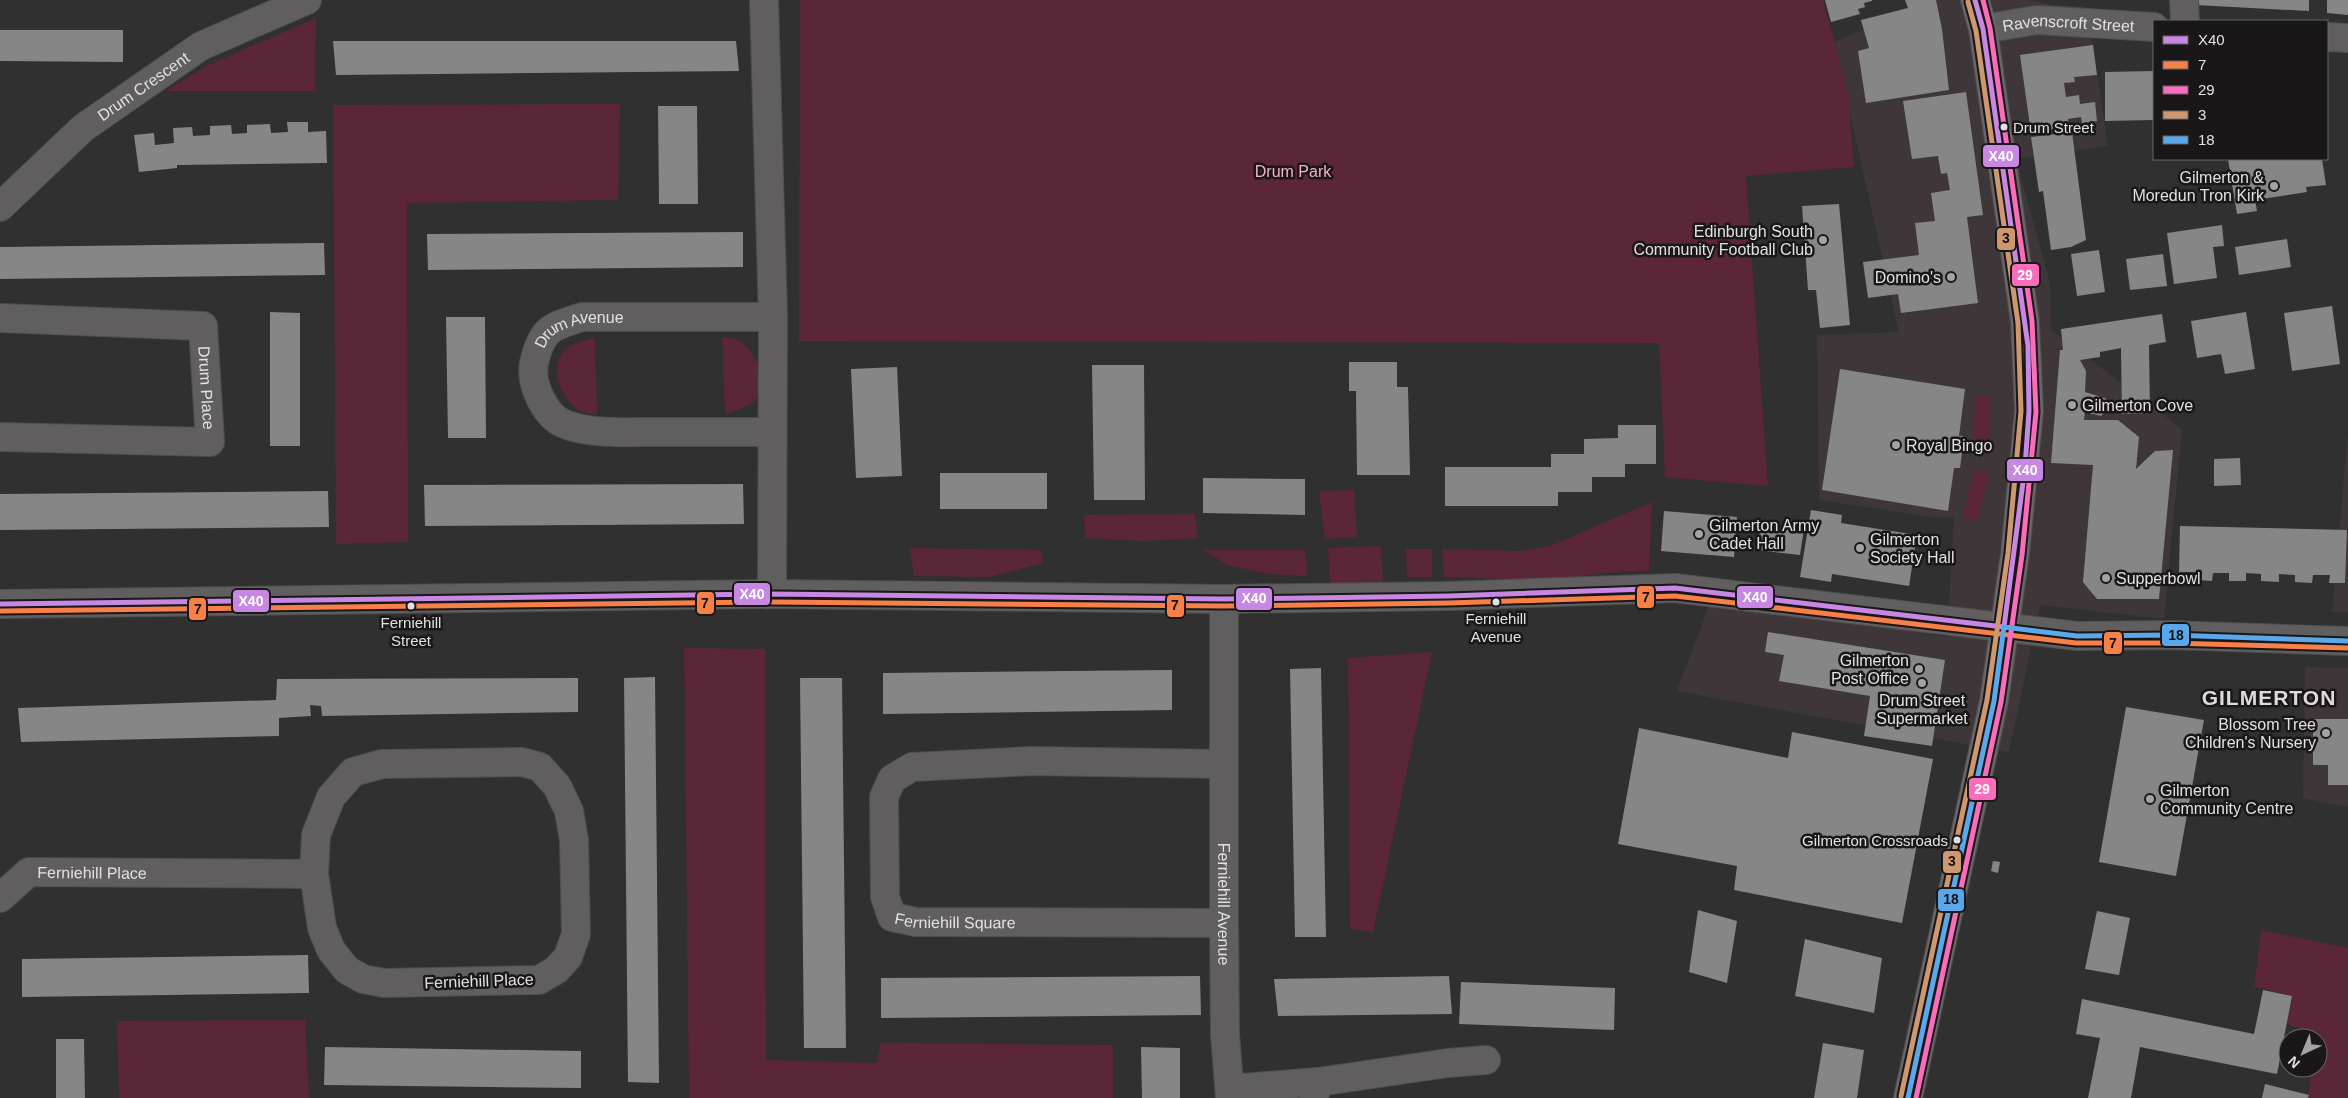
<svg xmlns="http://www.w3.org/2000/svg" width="2348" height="1098" font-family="Arial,sans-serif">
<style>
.built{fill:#3f3639}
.green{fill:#5b2637}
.building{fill:#878686}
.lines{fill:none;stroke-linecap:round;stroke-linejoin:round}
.minor-casing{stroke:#4e4d4d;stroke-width:30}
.secondary-casing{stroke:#4e4d4d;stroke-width:30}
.primary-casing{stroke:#4e4d4d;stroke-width:30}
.minor{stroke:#605e5f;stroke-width:28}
.secondary{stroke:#605e5f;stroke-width:28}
.primary{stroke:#6c6567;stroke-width:28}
.bus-1-casing{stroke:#191717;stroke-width:9}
.bus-2-casing{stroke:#191717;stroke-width:9}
.bus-3-casing{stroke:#191717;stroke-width:9}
.bus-4-casing{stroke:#191717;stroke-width:9}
.bus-5-casing{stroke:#191717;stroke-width:9}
.bus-1{stroke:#c787e3;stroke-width:5}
.bus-2{stroke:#f78048;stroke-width:5}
.bus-3{stroke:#fb6dba;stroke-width:5}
.bus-4{stroke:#cd976f;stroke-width:5}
.bus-5{stroke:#5aa8eb;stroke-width:5}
.bus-dot{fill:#e2e0e0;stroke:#191717;stroke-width:2}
.poi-dot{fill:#a4a2a2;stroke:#191717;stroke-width:2}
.labels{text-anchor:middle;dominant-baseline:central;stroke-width:5;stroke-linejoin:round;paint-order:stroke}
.bus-label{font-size:15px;fill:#e2e0e0;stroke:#191717}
.street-label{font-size:16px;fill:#e2e0e0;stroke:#191717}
.park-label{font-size:16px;fill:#f7b2c3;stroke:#191717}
.poi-label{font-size:16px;fill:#e2e0e0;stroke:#191717;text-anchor:start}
.district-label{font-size:21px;font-weight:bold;letter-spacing:1px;fill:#dfdbdc;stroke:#191717}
.line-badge{stroke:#191717;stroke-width:2}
.badge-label{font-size:14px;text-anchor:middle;font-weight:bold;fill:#fff}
.pale-badge-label{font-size:14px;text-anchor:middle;font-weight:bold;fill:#111}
</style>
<rect width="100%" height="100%" fill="#313030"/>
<path class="built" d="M1932 0H2029L2054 5 2087 7 2108 146 2016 159 2050 283 2051 330 2182 429 2164 619 2040 605 2009 752 1677 691 1711 600 1947 637 1954 518 1932 517 1819 500 1817 335 1899 332 1834 42Z
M2348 434V612H2332Z
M2305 667 2348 668V807L2303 798Z"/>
<path class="green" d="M800 0H1823L1848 92 1854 167 1746 176 1768 486 1665 477 1659 343 799 341Z
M316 18 315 91H166L208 65Z
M620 104 618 200 407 203 408 542 336 544 333 105Z
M722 337C728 338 736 338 741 342 756 354 768 377 758 396 752 407 735 410 725 414Z
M595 338 597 414C591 413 583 413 578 410 562 398 551 374 561 355 567 344 583 341 595 338Z
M1976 396 1991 397 1989 445H1973Z
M1974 470 1989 473 1978 520 1963 517Z
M1354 490 1357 537 1325 539 1319 491Z
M1652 502 1649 571H1625L1545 580 1444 577 1442 549 1521 551 1550 546Z
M1195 514 1198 538 1145 541 1085 538 1084 515Z
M1381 546 1383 582 1330 584 1328 548Z
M910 548 1041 550 1043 563 989 577 914 576Z
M1406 549H1432V577H1407Z
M1204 550H1305L1308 576 1269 574 1227 565Z
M684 648 765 649 766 1060 877 1063 881 1043 1113 1045V1098H689Z
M1432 652 1373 932 1350 929 1348 658Z
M2261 930 2348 948V1098H2308L2312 1068H2318L2317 1034 2287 1024 2292 996 2254 986Z
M305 1020 309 1098H119L117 1021Z"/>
<path class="building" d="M1825 0H1872V1L1864 3 1865 7 1858 9 1860 14 1831 22Z
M1905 0H1936L1942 29 1949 90 1866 103 1858 51 1869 48 1861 20 1908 8Z
M2196 0H2309V11L2196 5Z
M2327 0H2348V15L2327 13Z
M0 30H123V62L0 61Z
M333 41H736L739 71 336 75Z
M2093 45 2097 75 2074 77 2075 82 2064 83 2066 97 2079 95 2080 104 2095 102 2097 121 2082 123 2081 117 2068 119 2069 128 2031 133 2020 55Z
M2154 71V120L2105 121V72Z
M1966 92 1983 215 1967 217 1978 303 1901 313 1898 294 1868 298 1863 262 1919 255 1915 223 1935 221 1931 193 1950 190 1947 173 1941 174 1938 156 1912 159 1903 101Z
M658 106H697L698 204H659Z
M287 122H308V132L326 131 327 163 177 165V168L139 172 134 135 154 133 155 145 174 143 173 128 192 127 193 136 210 135V126L231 125 232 134 247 133V125L270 124 271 133 288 132Z
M2072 132 2086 240 2071 247 2051 250 2043 191 2039 192 2031 137Z
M2228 159H2322L2326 185 2306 187 2307 192 2255 200 2257 211 2237 214Z
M1839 204 1850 325 1820 328 1816 290H1808L1802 206Z
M2222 225 2224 246 2213 247 2217 278 2174 284 2167 233Z
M743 232V267L428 270 427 234Z
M2287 239 2291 267 2239 275 2235 247Z
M324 243 325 275 0 279V247Z
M2099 250 2105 292 2077 296 2071 254Z
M2163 254 2167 286 2130 290 2126 259Z
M2332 306 2340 364 2292 371 2284 313Z
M270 312 300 313V446H270Z
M2246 312 2255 369 2225 374 2221 354 2197 358 2191 321Z
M2162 314 2166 342 2149 345 2150 413 2122 414 2121 348 2100 352V357L2080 360 2086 371 2085 392 2105 398 2111 405 2101 416 2085 412 2084 420H2118L2139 437 2136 469 2155 451 2173 450 2159 599H2097L2083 582 2093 465 2051 463 2060 350H2063L2061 329Z
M446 317H485L486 438H448Z
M1349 362H1397V387H1408L1410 475H1357L1356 391H1349Z
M1092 365H1144L1145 500H1094Z
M897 367 902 476 856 478 851 369Z
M1840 369 1965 389 1959 436H1964L1962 453 1960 468H1954L1948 511 1822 490Z
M1618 425H1656V464H1625V477H1592V492H1558V506H1445V467H1551V454H1584V439L1618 438Z
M2240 458 2241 485 2214 486V459Z
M940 473H1047V509H940Z
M1203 478 1305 479V515L1203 513Z
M743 484 744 524 425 526 424 485Z
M328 491 329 527 0 530V494Z
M1811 510 1842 515 1841 523 1917 535 1909 586 1832 574 1831 582 1800 577Z
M1664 511 1737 517 1734 557 1661 551Z
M1786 519 1805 522 1800 555 1757 550 1760 530 1784 533Z
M2180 526 2347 530 2345 583H2329L2330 575H2313L2312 583 2295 582V575L2279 574V582L2261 581V574L2246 573V581H2229V573H2213L2212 581 2197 580V572H2179Z
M1768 632 1945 660 1932 746 1864 736 1870 696 1779 681 1784 655 1765 652Z
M1321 668 1326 937H1295L1290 669Z
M1172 670V710L883 714V673Z
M655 677 659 1083 628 1082 624 678Z
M578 678V712L322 716 321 706 310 705 311 716 279 718V736L21 742 18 708 276 700 277 679Z
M800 678H842L846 1048H804Z
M2126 707 2204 720 2176 876 2099 862Z
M2313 719H2348V785H2328V765H2313Z
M1639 728 1788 758 1792 732 1933 759 1902 923 1734 890 1737 866 1618 844Z
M1993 861 2000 862 1998 873 1991 871Z
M1698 910 1737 921 1727 983 1689 972Z
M2097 911 2130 918 2119 975 2085 969Z
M1805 939 1882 958 1874 1013 1795 996Z
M308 955 309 993 22 997V959Z
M1200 976 1201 1015 881 1018V978Z
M1449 976 1452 1014 1278 1016 1274 979Z
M1461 982 1615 988 1614 1030 1459 1024Z
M2263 990 2292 996 2277 1074 2140 1047 2131 1098H2088L2100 1038 2076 1034 2082 999 2254 1034Z
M56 1039H84L85 1098H56Z
M1823 1043 1864 1050 1857 1098H1814Z
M325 1047 581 1051V1088L324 1085Z
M1141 1047 1180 1048V1098H1142Z
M2265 1084 2309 1095 2308 1098H2262Z"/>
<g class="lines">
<g class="minor-casing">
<g id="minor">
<path d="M764 0 773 317 772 594"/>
<path d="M2184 0 2185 21"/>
<path id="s1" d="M1983 29 2037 20 2154 27"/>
<path d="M2327 37 2348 38"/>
<path id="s2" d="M0 207 83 128 201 46 307 0"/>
<path id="s3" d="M0 318 203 326 210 442 0 437"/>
<path id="s4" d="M772 432C731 432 691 432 650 432 623 432 593 434 567 425 545 418 530 384 534 363 542 328 551 327 582 317H773"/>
<path id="s5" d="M1224 599V923L1225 1034 1230 1098"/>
<path d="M522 762 540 767 557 786 569 811 574 840 576 934 568 957 556 970 539 980 384 983 363 979 347 970 331 950 322 928 314 874 316 835 331 797 353 772 382 764Z"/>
<path id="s6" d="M1224 764 1031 761 912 767 892 779 884 797 885 897 892 917 916 922 1224 923"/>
<path id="s7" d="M0 898 29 872 314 874"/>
<path d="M1318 1082 1448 1063 1486 1060"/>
<path d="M1230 1089 1318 1082 1314 1098"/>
</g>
</g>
<g class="secondary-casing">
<path id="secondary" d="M0 604 772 594 1224 599 1449 596 1675 588 2077 636 2169 635 2348 641"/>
</g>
<g class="primary-casing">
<path id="primary" d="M1908 1098 1994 701 2015 554 2029 411 2025 322 1983 29 1975 0"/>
</g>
<use href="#minor" class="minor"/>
<use href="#secondary" class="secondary"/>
<use href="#primary" class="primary"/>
<g class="bus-1-casing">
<path id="bus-1" d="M1975 0 1983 29 2028 346 2029 411 2025 467 2004 627
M0 604 772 594 1224 599 1449 596 1675 588 2004 627"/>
</g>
<g class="bus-2-casing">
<path id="bus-2" d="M0 611 772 602 1224 606 1449 603 1675 596 2076 643H2169L2348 648"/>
</g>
<g class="bus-3-casing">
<path id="bus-3" d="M1916 1098 2001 702 2022 555 2036 412 2032 321 1990 28 1983 0"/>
</g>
<g class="bus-4-casing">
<path id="bus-4" d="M1901 1096 1987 700 2008 553 2021 411 2018 323 1976 31 1968 2"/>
</g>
<g class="bus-5-casing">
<path id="bus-5" d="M2004 627 2077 636 2169 635 2348 641
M1908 1098 1994 701 2004 627"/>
</g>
<use href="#bus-1" class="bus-1"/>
<use href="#bus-2" class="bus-2"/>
<use href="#bus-3" class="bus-3"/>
<use href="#bus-4" class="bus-4"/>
<use href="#bus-5" class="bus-5"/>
</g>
<g class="bus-dot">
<circle cx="2004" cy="127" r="4.5"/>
<circle cx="1496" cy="602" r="4.5"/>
<circle cx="411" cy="606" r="4.5"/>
<circle cx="1957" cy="840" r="4.5"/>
</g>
<g class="poi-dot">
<circle cx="2274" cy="186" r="5"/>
<circle cx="1823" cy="240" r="5"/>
<circle cx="1951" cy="277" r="5"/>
<circle cx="2072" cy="405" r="5"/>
<circle cx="1896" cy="445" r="5"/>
<circle cx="1699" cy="534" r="5"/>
<circle cx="1860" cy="548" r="5"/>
<circle cx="2106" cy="578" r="5"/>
<circle cx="1919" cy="669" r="5"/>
<circle cx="1922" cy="683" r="5"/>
<circle cx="2326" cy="733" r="5"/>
<circle cx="2150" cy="799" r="5"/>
</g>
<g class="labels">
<g class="bus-label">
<text x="2013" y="127" text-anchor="start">Drum Street</text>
<text x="1496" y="618">Ferniehill<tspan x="1496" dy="18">Avenue</tspan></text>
<text x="411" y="622">Ferniehill<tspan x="411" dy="18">Street</tspan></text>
<text x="1948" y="840" text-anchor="end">Gilmerton Crossroads</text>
</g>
<g class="street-label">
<text stroke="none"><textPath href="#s1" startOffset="86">Ravenscroft Street</textPath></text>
<text stroke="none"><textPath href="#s2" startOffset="188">Drum Crescent</textPath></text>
<text stroke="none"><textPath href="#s4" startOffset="346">Drum Avenue</textPath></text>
<text stroke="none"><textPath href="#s3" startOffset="265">Drum Place</textPath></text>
<text stroke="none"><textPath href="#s7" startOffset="102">Ferniehill Place</textPath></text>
<text stroke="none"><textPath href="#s5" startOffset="305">Ferniehill Avenue</textPath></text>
<text stroke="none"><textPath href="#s6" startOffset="540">Ferniehill Square</textPath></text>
<text transform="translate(479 981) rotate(-2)">Ferniehill Place</text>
</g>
<g class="park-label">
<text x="1293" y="171">Drum Park</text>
</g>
<g class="poi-label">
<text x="2264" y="177" text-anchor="end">Gilmerton &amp;<tspan x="2264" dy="18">Moredun Tron Kirk</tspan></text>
<text x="1813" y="231" text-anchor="end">Edinburgh South<tspan x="1813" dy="18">Community Football Club</tspan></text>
<text x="1941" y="277" text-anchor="end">Domino's</text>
<text x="2082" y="405">Gilmerton Cove</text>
<text x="1906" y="445">Royal Bingo</text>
<text x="1709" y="525">Gilmerton Army<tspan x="1709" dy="18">Cadet Hall</tspan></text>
<text x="1870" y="539">Gilmerton<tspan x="1870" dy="18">Society Hall</tspan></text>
<text x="2116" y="578">Supperbowl</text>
<text x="1909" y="660" text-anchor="end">Gilmerton<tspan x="1909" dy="18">Post Office</tspan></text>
<text x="1922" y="700" text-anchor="middle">Drum Street<tspan x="1922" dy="18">Supermarket</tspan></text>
<text x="2316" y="724" text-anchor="end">Blossom Tree<tspan x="2316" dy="18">Children's Nursery</tspan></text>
<text x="2160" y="790">Gilmerton<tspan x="2160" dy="18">Community Centre</tspan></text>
</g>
<g class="district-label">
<text x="2269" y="697">GILMERTON</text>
</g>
</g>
<g class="line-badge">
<rect x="1982" y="144" width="38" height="24" rx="5" fill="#c787e3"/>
<rect x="1996" y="227" width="20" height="24" rx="5" fill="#cd976f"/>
<rect x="2011" y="263" width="29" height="24" rx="5" fill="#fb6dba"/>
<rect x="2006" y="458" width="38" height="24" rx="5" fill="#c787e3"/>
<rect x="733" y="582" width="38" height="24" rx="5" fill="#c787e3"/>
<rect x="1636" y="585" width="19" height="24" rx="5" fill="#f78048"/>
<rect x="1736" y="585" width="38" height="24" rx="5" fill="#c787e3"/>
<rect x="1235" y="587" width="38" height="24" rx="5" fill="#c787e3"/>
<rect x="232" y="589" width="38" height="24" rx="5" fill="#c787e3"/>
<rect x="696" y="591" width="19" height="24" rx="5" fill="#f78048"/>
<rect x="1166" y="594" width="19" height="24" rx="5" fill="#f78048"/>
<rect x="188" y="597" width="19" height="24" rx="5" fill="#f78048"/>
<rect x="2161" y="623" width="29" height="24" rx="5" fill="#5aa8eb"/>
<rect x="2103" y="631" width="20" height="24" rx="5" fill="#f78048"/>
<rect x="1968" y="777" width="29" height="24" rx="5" fill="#fb6dba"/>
<rect x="1942" y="850" width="20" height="24" rx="5" fill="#cd976f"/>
<rect x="1937" y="888" width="28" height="24" rx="5" fill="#5aa8eb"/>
</g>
<g class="badge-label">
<text x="2001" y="161">X40</text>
<text x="2025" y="280">29</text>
<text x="2025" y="475">X40</text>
<text x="752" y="599">X40</text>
<text x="1755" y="602">X40</text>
<text x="1254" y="603">X40</text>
<text x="251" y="606">X40</text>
<text x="1982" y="794">29</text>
</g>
<g class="pale-badge-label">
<text x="2006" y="243">3</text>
<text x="1646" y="602">7</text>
<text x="705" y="608">7</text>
<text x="1175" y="610">7</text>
<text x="198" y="614">7</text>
<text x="2176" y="640">18</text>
<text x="2113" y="648">7</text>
<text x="1952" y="866">3</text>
<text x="1951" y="904">18</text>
</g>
<rect x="2153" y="20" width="175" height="140" fill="#191717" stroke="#696767"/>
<rect x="2163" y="36" width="25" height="8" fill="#c787e3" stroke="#696767"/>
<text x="2198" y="45" font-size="15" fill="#e2e0e0">X40</text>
<rect x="2163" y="61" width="25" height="8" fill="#f78048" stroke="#696767"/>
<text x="2198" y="70" font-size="15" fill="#e2e0e0">7</text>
<rect x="2163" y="86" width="25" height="8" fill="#fb6dba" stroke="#696767"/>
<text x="2198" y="95" font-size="15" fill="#e2e0e0">29</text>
<rect x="2163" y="111" width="25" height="8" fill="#cd976f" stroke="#696767"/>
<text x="2198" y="120" font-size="15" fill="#e2e0e0">3</text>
<rect x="2163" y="136" width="25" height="8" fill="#5aa8eb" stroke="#696767"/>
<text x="2198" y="145" font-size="15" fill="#e2e0e0">18</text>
<g transform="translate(2303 1053) rotate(224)"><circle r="24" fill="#191717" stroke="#696767"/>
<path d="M0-4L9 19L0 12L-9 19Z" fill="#a4a2a2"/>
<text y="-8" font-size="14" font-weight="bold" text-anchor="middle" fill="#e2e0e0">N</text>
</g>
</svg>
